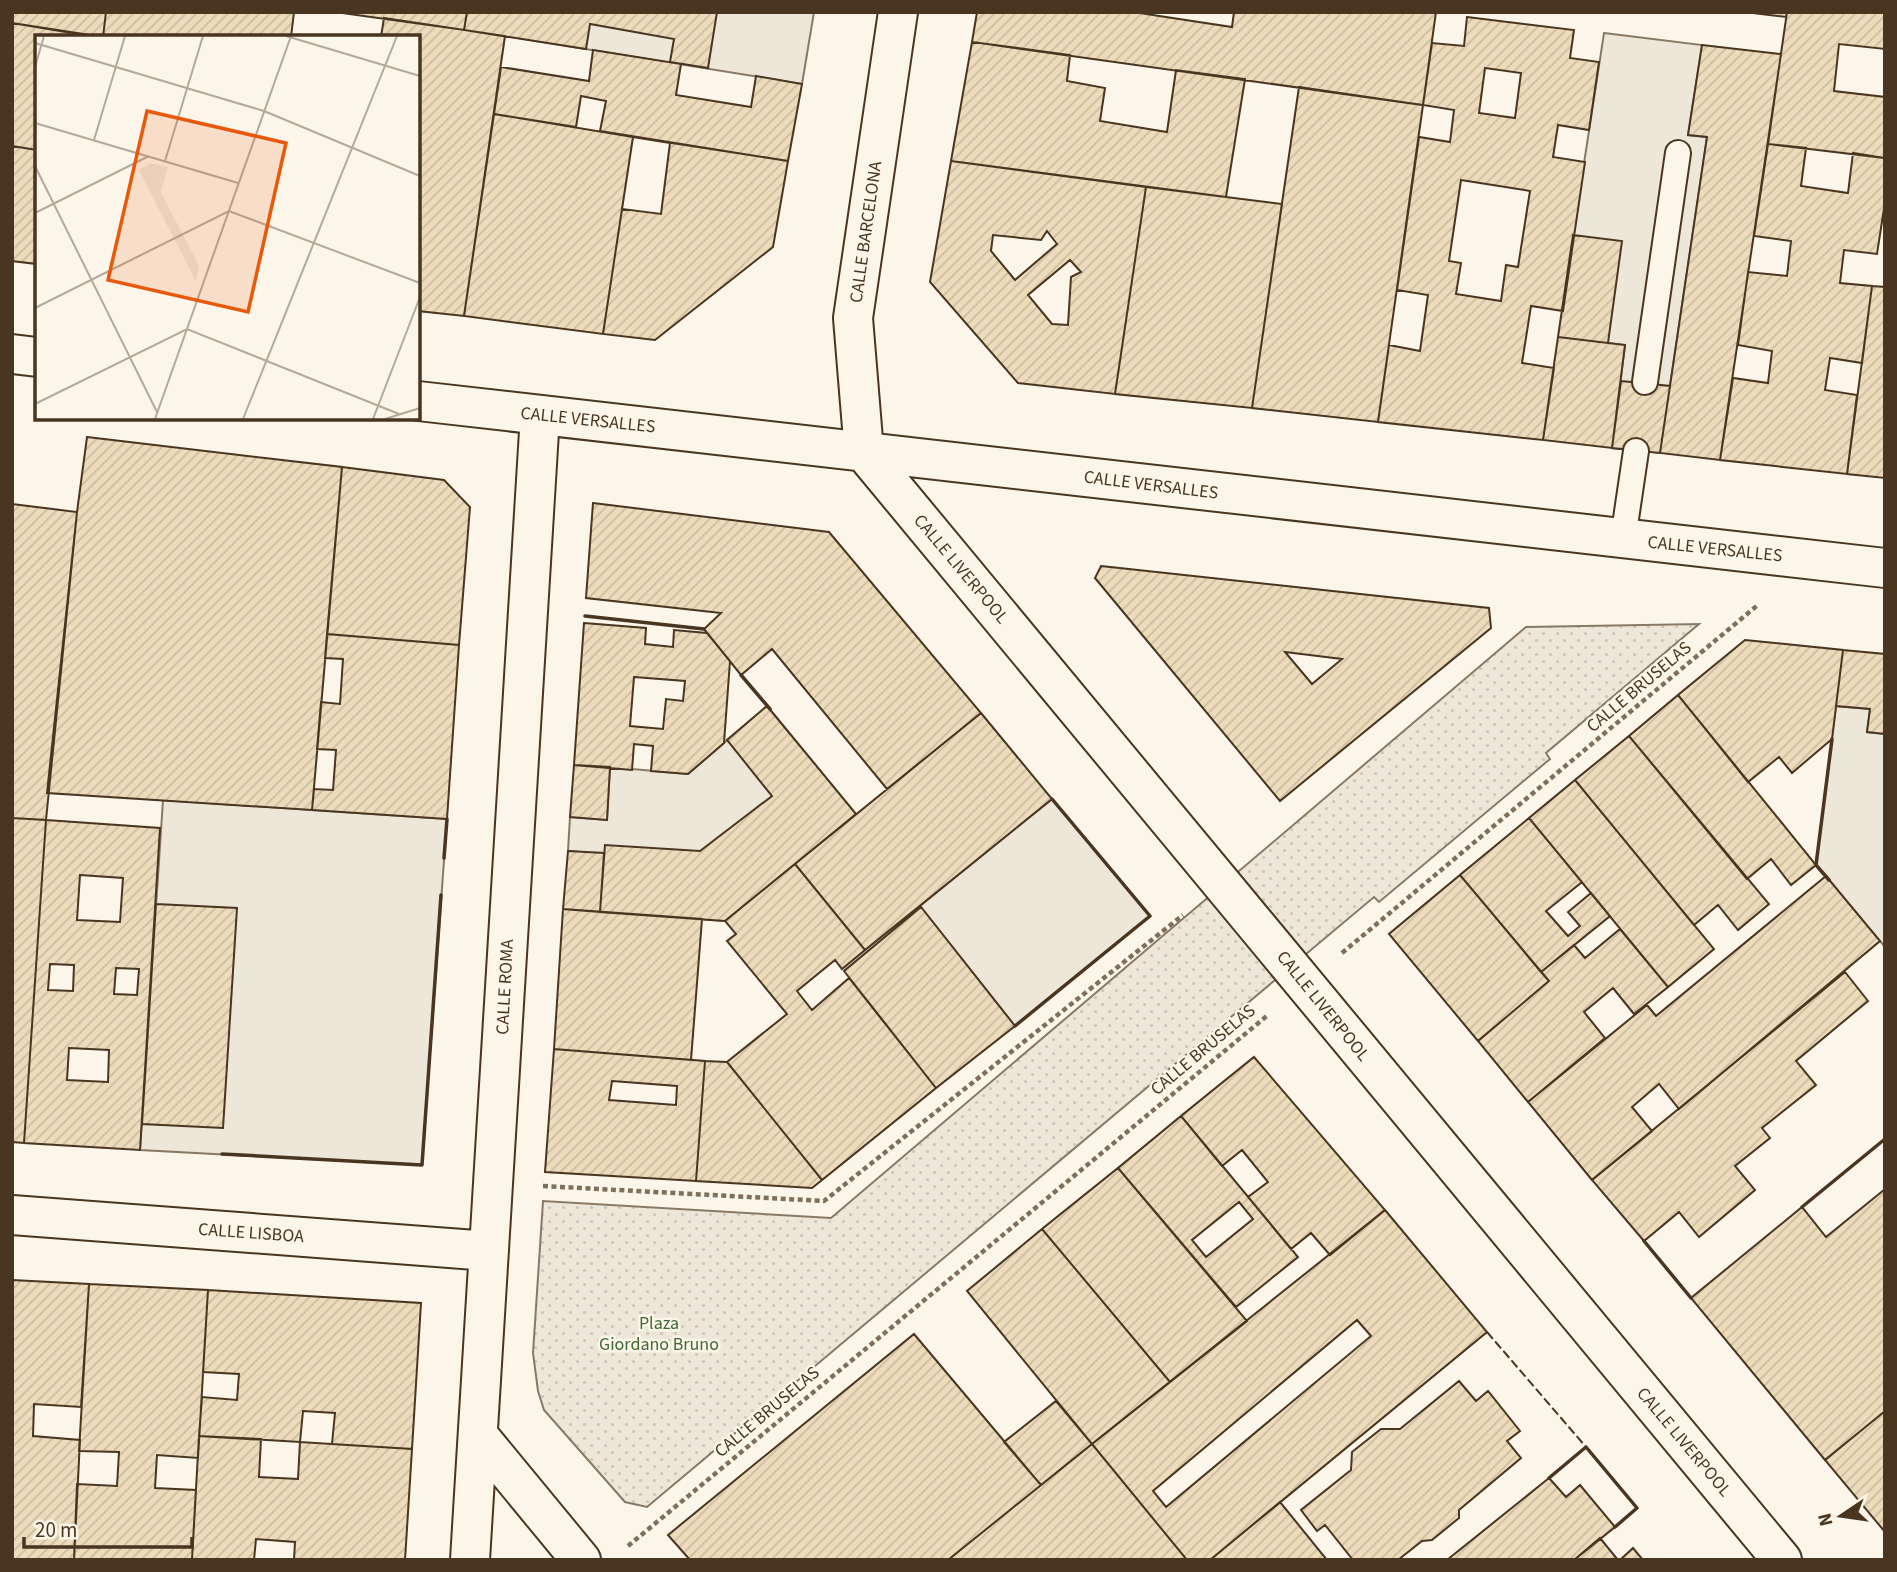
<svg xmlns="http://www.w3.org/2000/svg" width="1897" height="1572" font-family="'Source Sans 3',sans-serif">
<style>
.grass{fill:url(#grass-dots);stroke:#887966;stroke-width:2}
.parking{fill:#ede7d9;stroke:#887966;stroke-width:2}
.building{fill:url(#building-hatch);stroke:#4a3520;stroke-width:2;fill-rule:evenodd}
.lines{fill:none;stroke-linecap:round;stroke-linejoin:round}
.service-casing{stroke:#4a3520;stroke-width:28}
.minor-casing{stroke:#4a3520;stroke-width:42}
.path{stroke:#7f6f5c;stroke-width:4.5;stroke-dasharray:5 3.5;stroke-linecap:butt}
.service{stroke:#fbf6e9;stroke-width:24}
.minor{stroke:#fbf6e9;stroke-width:38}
.fence{stroke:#4a3520;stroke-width:2;stroke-dasharray:9 3.5;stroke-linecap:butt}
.wall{stroke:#4a3520;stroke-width:3.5}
.labels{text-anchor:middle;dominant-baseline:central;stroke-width:5;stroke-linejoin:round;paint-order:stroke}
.street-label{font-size:18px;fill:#4a3520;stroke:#fbf6e9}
.park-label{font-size:18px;fill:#436837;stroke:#fbf6e9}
.inset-road{fill:none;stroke:#b4a999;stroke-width:2}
.view{fill:#e8590c;fill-opacity:0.15;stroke:#e8590c;stroke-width:3.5}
.inset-edge{fill:none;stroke:#4a3520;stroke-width:3.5}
</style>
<defs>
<pattern id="grass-dots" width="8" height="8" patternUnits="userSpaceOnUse" patternTransform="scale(1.75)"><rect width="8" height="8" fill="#ede6d9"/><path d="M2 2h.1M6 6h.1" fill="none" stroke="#cdc6ba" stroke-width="1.8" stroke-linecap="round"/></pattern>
<pattern id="building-hatch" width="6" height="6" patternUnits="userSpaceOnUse" patternTransform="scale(1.75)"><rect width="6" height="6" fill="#ecdcbc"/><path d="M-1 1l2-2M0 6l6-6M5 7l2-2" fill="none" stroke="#ccbda1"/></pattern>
</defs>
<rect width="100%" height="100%" fill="#fbf6e9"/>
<path class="grass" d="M1699 624 1546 753 1550 759 1379 902 1374 897 647 1507 625 1502 544 1410 538 1391 533 1353 543 1201 831 1218 1526 627Z"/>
<path class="parking" d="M467 12H814L802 84 505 36Z
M1604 33 1702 45 1688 135 1707 137 1660 453 1612 448 1625 345 1608 343 1573 235Z
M767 706 856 814 725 921 600 912 604 854 568 851 570 817 607 820 610 767 688 774Z
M1836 706 1870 709 1867 732 1885 734V947L1816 865Z
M1052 799 1150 916 1015 1026 920 906Z
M163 800 447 819 422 1165 140 1150Z"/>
<path class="building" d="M12 12H106L103 37 12 23Z
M106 12H294L291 37H103Z
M335 12H467L464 30Z
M467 12H717L708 68 670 62 674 39 590 24 586 49 464 30Z
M977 12H1133L1232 27 1234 12H1436L1423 105 972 42Z
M1744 12H1787L1786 17Z
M1787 12H1885V49L1839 44 1834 91 1885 97V158L1768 144Z
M1467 17 1574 30 1570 58 1599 62 1589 130 1558 125 1553 157 1585 162 1563 311 1531 306 1522 363 1554 368 1543 440 1378 422 1389 345 1420 351 1428 295 1397 290 1419 137 1450 142 1454 110 1423 105 1432 43 1464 46ZM1485 68 1521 73 1515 118 1479 113ZM1461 180 1530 191 1518 267 1506 265 1501 301 1456 294 1461 263 1449 261Z
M384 18 505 36 464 316 418 311V37H381Z
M12 23 96 37H37V150L12 146Z
M972 42 1070 55 1067 81 1105 88 1100 121 1167 132 1176 70 1245 79 1226 197 951 161Z
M1702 45 1781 54 1720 460 1660 453 1707 137 1688 135Z
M593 50 681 64 676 95 751 107 756 76 802 84 788 161 600 131 606 101 581 96 576 127 494 114 501 67 589 81Z
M1299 87 1423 105 1378 422 1252 408Z
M494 114 633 137 603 334 464 316Z
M633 137 788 161 773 247 655 340 603 334Z
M633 137 670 143 661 214 622 209Z
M1768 144 1806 148 1801 186 1848 193 1853 153 1885 158V202L1877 254 1844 250 1840 283 1872 286 1862 363 1830 358 1825 390 1857 395 1847 474 1720 460 1733 378 1768 383 1772 351 1738 345 1748 272 1787 276 1791 241 1754 236Z
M12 146 37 150V264L12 261Z
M951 161 1146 187 1115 394 1018 383 930 282ZM1047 231 1057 244 1015 280 991 251 993 235 1041 240ZM1070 260 1081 272 1071 277 1068 325 1052 324 1028 295Z
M1146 187 1282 204 1252 408 1115 394Z
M1573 235 1622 241 1608 343 1558 337Z
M1872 286 1885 287V478L1847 474Z
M1558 337 1625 345 1612 448 1543 440Z
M1621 381 1670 386 1660 453 1612 448Z
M87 437 342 467 312 810 47 793 77 512Z
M342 467 444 480 470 507 459 645 327 634Z
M593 503 829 532 981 713 887 789 772 649 741 675 704 629 721 613 586 598Z
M12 504 77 512 46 820 12 818Z
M1101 566 1489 608 1491 628 1280 801 1095 578ZM1285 652 1342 659 1312 684Z
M584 623 646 628 645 644 673 647 674 630 707 633 730 661 724 743 688 774 651 771 653 746 634 744 632 770 574 765ZM634 677 685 681 683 701 666 699 663 729 630 726Z
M327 634 459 645 447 819 312 810 314 789 333 790 336 750 317 749 321 702 340 704 343 659 325 658Z
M1745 640 1843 650 1832 739 1792 773 1779 757 1748 782 1678 695Z
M1843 650 1885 654V734L1867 732 1870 709 1836 706Z
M1678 695 1816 865 1791 885 1771 859 1747 879 1629 736Z
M767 706 856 814 725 921 600 912 605 845 700 851 772 796 727 740Z
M981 713 1052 799 865 950 795 864Z
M1629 736 1769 904 1738 930 1718 905 1694 925 1575 780Z
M574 765 610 767 607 820 570 817Z
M1575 780 1714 949 1668 987 1529 818Z
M12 818 46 820 24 1143 12 1142Z
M1529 818 1582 882 1546 911 1568 936 1580 926 1568 912 1591 893 1610 916 1541 972 1460 875Z
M46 820 160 828 140 1150 24 1143ZM80 875 123 878 120 922 77 920ZM50 964 74 965 73 991 48 990ZM116 968 139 969 137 995 114 994ZM69 1048 109 1050 108 1082 67 1080Z
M568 851 604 853 600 912 563 909Z
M795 864 865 950 842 969 835 960 797 991 812 1010 849 978 936 1088 822 1180 727 1062 787 1014 727 941 736 934 725 921Z
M1460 875 1549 981 1478 1041 1389 934Z
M1826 876 1880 941 1679 1109 1659 1084 1632 1107 1652 1131 1592 1180 1528 1102 1647 1005 1656 1016Z
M156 904 237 908 223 1128 142 1124Z
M921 907 1015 1026 936 1088 844 971Z
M563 909 702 919 691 1060 554 1049Z
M1620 929 1668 987 1634 1014 1613 988 1584 1012 1605 1038 1528 1102 1478 1041 1549 981 1541 972 1574 945 1585 958Z
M1845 972 1868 1001 1796 1061 1816 1085 1762 1128 1770 1138 1735 1166 1755 1190 1699 1237 1679 1212 1644 1241 1592 1180Z
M554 1049 705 1061 696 1181 545 1172ZM612 1081 677 1086 676 1105 609 1100Z
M1254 1057 1385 1210 1330 1255 1311 1233 1291 1249 1248 1197 1268 1182 1242 1150 1222 1166 1181 1116Z
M705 1061 727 1062 822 1180 812 1188 696 1181Z
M1181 1116 1298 1257 1236 1307 1118 1168ZM1239 1202 1253 1219 1206 1257 1192 1240Z
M1118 1168 1247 1321 1170 1382 1042 1229Z
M1885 1189V1411L1825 1460 1691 1298 1802 1207 1826 1237Z
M1385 1210 1487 1332 1210 1560H1187L1092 1444ZM1357 1320 1371 1336 1166 1507 1153 1491Z
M1042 1229 1170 1382 1092 1444 967 1291Z
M12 1280 89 1284 81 1407 34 1404 33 1436 80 1440 74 1560H12Z
M89 1284 208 1290 198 1458 157 1455 155 1488 196 1490 192 1560H74L77 1484 117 1486 119 1452 79 1451Z
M208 1290 421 1303 412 1449 332 1444 335 1413 303 1411 300 1442 199 1436 202 1397 237 1400 239 1374 203 1372Z
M914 1334 1041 1485 948 1560H690L668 1535Z
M1459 1381 1476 1401 1488 1391 1520 1431 1507 1441 1521 1458 1459 1510V1518L1432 1540 1422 1541 1398 1560H1353L1325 1525 1317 1531 1301 1510 1351 1470 1352 1452 1381 1429H1400Z
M1056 1401 1092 1444 1041 1485 1004 1442Z
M1885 1411V1532L1825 1460Z
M199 1436 261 1439 259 1477 298 1479 300 1442 412 1449 405 1560H294L295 1542 256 1539 254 1560 192 1559Z
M1092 1444 1187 1560H948L1041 1485Z
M1549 1478 1566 1497 1580 1485 1615 1527 1574 1560H1447Z
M1280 1502 1327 1560H1210Z
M1600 1538 1618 1560H1574Z
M1633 1548 1643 1560H1620Z"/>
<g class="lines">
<g class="service-casing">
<path id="service" d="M1645 382 1678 153
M1623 539 1636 451"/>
</g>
<g class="minor-casing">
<path id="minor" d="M898 12 853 318 864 452 1782 1560
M12 354 37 357
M418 401 1885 568
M12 1215 489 1251
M478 1435 581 1560
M470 1560 540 415"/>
</g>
<path class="path" d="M1342 953 1759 604
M543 1186 824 1201 1183 915
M628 1546 1268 1015"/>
<use href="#service" class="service"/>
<use href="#minor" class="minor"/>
<path class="fence" d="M1487 1332 1586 1447"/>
<path class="wall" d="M585 616 704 629
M741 675 770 709
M444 858 447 819
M1829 880 1816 865 1832 739
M1015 1026 1150 916 1052 799
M222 1154 422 1165 441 895
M1802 1207 1885 1139
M1644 1241 1691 1298
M1549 1478 1586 1447 1637 1508 1615 1527"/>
</g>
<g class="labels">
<g class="street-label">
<text transform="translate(866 232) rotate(-82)">CALLE BARCELONA</text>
<text transform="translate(588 420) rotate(6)">CALLE VERSALLES</text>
<text transform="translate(1151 485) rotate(7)">CALLE VERSALLES</text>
<text transform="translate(1715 549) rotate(6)">CALLE VERSALLES</text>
<text transform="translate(961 569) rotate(50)">CALLE LIVERPOOL</text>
<text transform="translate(1639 687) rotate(-40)">CALLE BRUSELAS</text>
<text transform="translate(505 987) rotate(-87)">CALLE ROMA</text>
<text transform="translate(1323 1006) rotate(51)">CALLE LIVERPOOL</text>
<text transform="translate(1203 1050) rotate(-40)">CALLE BRUSELAS</text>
<text transform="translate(251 1233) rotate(4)">CALLE LISBOA</text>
<text transform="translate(767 1412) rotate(-40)">CALLE BRUSELAS</text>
<text transform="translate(1684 1442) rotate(50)">CALLE LIVERPOOL</text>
</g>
<g class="park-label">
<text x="659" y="1323">Plaza<tspan x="659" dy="21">Giordano Bruno</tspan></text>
</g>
</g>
<g transform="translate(35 35)">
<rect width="385" height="385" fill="#fbf6e9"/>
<path d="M115 128 133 132 126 157 164 231 161 247 104 135Z" fill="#ede6d9"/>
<path class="inset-road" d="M251 1 385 41M0 8 229 76 385 141M0 32 9 1M0 88 203 148M59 105 90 1M130 126 168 1M0 131 122 377M0 178 114 121M0 273 194 176 385 248M0 369 152 294 364 379M120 384 256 1M208 384 362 1M338 384 385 262M350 384 385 373"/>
<path class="view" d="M112 76 251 108 213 277 73 245Z"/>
<rect width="385" height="385" class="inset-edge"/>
</g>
<rect width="1897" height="1572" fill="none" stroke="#4a3520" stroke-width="28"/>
<g transform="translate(1841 1516) rotate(257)" stroke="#fbf6e9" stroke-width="5" paint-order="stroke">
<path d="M0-5L12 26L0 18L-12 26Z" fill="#4a3520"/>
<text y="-10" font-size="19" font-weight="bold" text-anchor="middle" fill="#4a3520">N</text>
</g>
<path d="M24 1537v10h168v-10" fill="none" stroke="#4a3520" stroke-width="3.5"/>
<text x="35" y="1537" font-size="21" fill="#4a3520" stroke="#fbf6e9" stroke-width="5" paint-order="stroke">20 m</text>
</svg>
